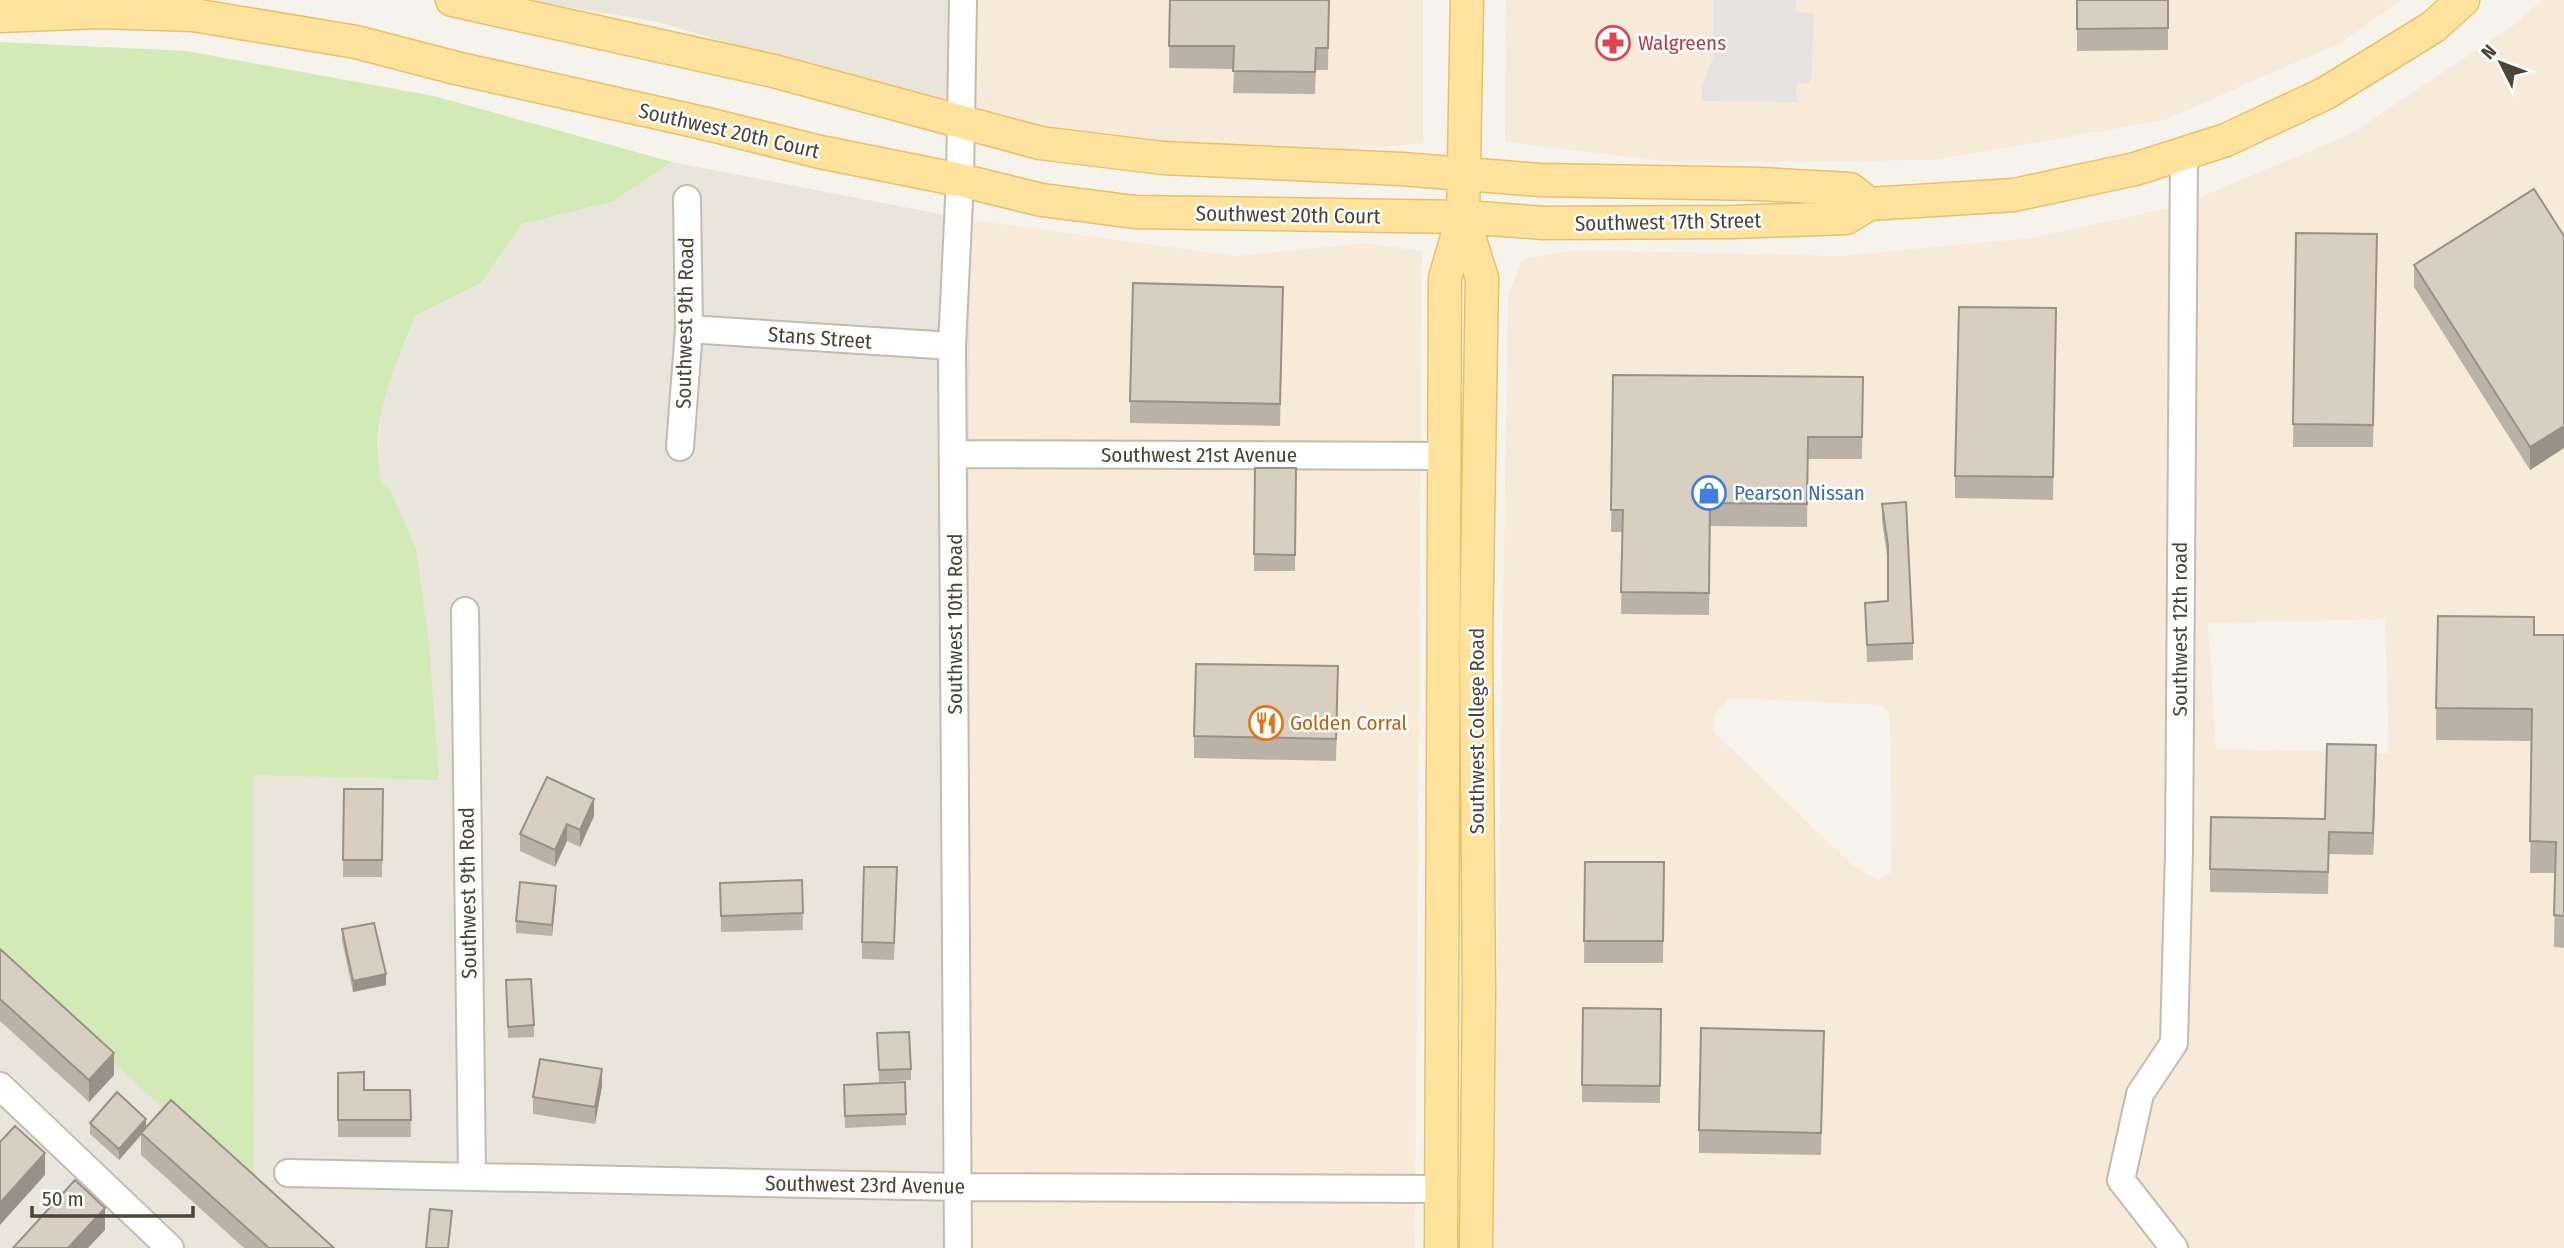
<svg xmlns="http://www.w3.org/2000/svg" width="2564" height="1248" font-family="'Fira Sans Condensed',sans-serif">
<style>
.residential{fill:#eae5da}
.commercial{fill:#f7ead8;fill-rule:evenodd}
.green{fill:#d2eab5}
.parking{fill:#e5e3e0}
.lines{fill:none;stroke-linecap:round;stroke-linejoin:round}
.minor-casing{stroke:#c2bbae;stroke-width:30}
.major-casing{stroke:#e6c16a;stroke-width:35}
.minor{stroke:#fff;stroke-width:26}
.major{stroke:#ffe39c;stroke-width:32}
.wall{fill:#bab2a6}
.shaded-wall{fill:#979187}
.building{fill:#d8cfc1;stroke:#979187;stroke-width:2}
.labels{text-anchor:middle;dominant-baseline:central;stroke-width:5;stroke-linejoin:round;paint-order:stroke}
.health-label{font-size:21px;fill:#be3a42;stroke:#fff;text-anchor:start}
.street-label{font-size:21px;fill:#4b4439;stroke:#fff}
.shop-label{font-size:21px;fill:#366cbe;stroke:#fff;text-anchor:start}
.food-label{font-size:21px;fill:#c56008;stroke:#fff;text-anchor:start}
</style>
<rect width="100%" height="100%" fill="#f6f3ec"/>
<path class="residential" d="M525 0H973L972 112 828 73 658 22Z
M672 162 971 220 963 1248H0V960L254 1190 253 774 438 780 377 462 382 401 415 316 481 283 522 224 614 201Z"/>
<path class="commercial" d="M973 0H1423V143L1316 153 1273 151 1039 130 972 112Z
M1506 0H2401L2342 42 2164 120 1936 160 1679 163 1505 142Z
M2542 0H2564V1248H1493L1508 296 1522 259 1579 250 1839 256 2031 238 2179 206 2351 134 2514 25ZM2385 619 2389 753 2216 749 2208 623ZM1730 698 1880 705 1890 714 1891 873 1878 880 1852 865 1713 731 1714 716 1719 708Z
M971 220 1237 256 1363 243 1422 251 1415 1248H963Z"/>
<path class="green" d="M0 42 186 51 434 96 672 162 614 201 522 224 481 283 415 316C394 371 367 424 382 484L390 490 416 549 429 643 439 780 253 775 254 1191 0 960Z"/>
<path class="parking" d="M1713 0H1796V12L1814 14 1811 83 1797 84V102L1702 101V86L1713 58Z"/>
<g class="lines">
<g class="minor-casing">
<path id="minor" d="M689 329 952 346
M680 447 689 329 687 199
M954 454 1444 456
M465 611 472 1175
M0 1086 170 1248
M288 1173 958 1187 1442 1189
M958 1248 952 346 960 180 963 0
M2174 1248 2121 1180 2140 1094 2174 1043 2179 851 2184 154"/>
</g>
<g class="major-casing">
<path id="major" d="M452 0 774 71 1040 143 1163 158 1401 169 1540 180 1760 184 1850 189 1869 204
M0 16 99 12 193 15 356 42 456 68 703 123 820 152 960 180 1042 200 1135 212 1463 217 1544 223 1734 222 1846 218 1869 204 2014 195 2135 169 2226 140 2326 93 2433 27 2463 0
M1463 217 1482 278 1476 644 1479 994 1476 1248
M1441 1248 1445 278 1463 217 1467 0"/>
</g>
<use href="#minor" class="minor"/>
<use href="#major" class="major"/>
</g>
<path class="wall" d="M1170 0H1329L1328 70H1316L1315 94 1233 93 1234 69 1169 68Z
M2077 0H2168V50L2077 51Z
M2296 233 2377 234 2373 447H2293Z
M2564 236V448L2530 470 2414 287V265Z
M2056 308 2053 500 1955 498V476Z
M1283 309 1280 426 1130 423V401Z
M1613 375 1863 377 1862 459H1808L1807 527 1710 526 1709 615 1621 614 1622 532H1611Z
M1296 468 1295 571H1254V554Z
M1882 504 1913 643V660L1867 662 1865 603 1888 602V563L1882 521Z
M2534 635H2564V948L2554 947 2555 873H2530L2532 741 2436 740V708Z
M1338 689 1336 761 1194 758V736Z
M2376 767 2373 855 2329 854 2328 894 2210 892V869L2325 819Z
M344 789H383L382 877H343Z
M594 816 580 847 567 841 555 867 520 851V834Z
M1585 862H1664L1663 963H1584Z
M802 880 803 930 721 932 720 883Z
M897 884 894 960 862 959V942Z
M556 897 552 936 516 933V921Z
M342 929 386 985 353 992 342 941Z
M0 949 114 1075 89 1102 0 1021Z
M506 980 534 1025V1037L508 1038Z
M1583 1008 1661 1009 1660 1103 1582 1102Z
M1824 1031 1821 1155 1699 1153V1130Z
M877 1033 911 1069V1080L879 1082Z
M338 1073 364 1090H410L411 1137H338Z
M602 1086 595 1124 533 1114V1097Z
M844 1096 906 1114V1125L845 1128Z
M90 1123 146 1128 334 1248H244L141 1155V1135L119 1160 90 1134Z"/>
<path class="shaded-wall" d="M2564 426V448L2530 470V447Z
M2376 745V767L2373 855V833Z
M594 799V816L580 847V830Z
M567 824V841L555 867V850Z
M556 886V897L552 936V925Z
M386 974V985L353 992V981Z
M114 1053V1075L89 1102V1080Z
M602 1069V1086L595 1124V1107Z
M146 1119V1130L141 1133V1135L119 1160V1149Z
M45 1153V1175L0 1225V1203Z
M105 1208V1230L88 1248H68Z"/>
<path class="building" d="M1170 0H1329L1328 48H1316L1315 72 1233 71 1234 46H1169Z
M2077 0H2168V28L2077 29Z
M2534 189 2564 236V426L2530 447 2414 265Z
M2296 233 2377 234 2373 425 2293 424Z
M1133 283 1283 287 1280 404 1130 401Z
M1959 307 2056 308 2053 477 1955 476Z
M1613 375 1863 377 1862 437H1808L1807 504 1710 503 1709 593 1621 592 1623 510H1611Z
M1255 468H1296L1295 555 1254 554Z
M1906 502 1913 643 1867 645 1865 603 1888 601V546L1882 504Z
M2438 616 2534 617V635H2564V916L2554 915 2556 842 2530 841 2532 709 2436 708Z
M1196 664 1338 666 1336 739 1194 736Z
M2327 744 2376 745 2373 833 2329 832 2328 872 2210 869 2211 817 2325 819Z
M547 777 594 799 580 830 567 824 555 850 520 834Z
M344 789H383L382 860H343Z
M1585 862H1664L1663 941H1584Z
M864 867H897L894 943 862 942Z
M802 880 803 913 721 916 720 883Z
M520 882 556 886 552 925 516 921Z
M374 923 386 974 353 981 342 929Z
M0 949 114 1053 89 1080 0 999Z
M531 979 534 1025 508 1027 506 980Z
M1583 1008 1661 1009 1660 1086 1582 1085Z
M1701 1028 1824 1031 1821 1133 1699 1130Z
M909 1032 911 1069 879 1070 877 1033Z
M540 1059 602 1069 595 1107 533 1097Z
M364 1072V1090H410L411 1120H338V1073Z
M905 1082 906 1114 845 1116 844 1085Z
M117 1092 146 1119 119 1149 90 1123Z
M171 1100 334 1248H269L141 1133Z
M15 1126 45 1153 0 1203V1142Z
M75 1180 105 1208 68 1248H13Z
M430 1209 452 1211 448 1248H426Z"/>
<defs>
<g id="pharmacy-ring" transform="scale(1.75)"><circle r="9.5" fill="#fff" stroke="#e0444e" stroke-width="1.5"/><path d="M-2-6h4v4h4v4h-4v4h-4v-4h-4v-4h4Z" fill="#e0444e"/></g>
<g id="shop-ring" transform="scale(1.75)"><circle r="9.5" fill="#fff" stroke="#3f7fe0" stroke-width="1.5"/><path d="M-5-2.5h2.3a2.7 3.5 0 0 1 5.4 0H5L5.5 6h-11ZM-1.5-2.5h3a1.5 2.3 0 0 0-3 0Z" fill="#3f7fe0"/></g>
<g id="restaurant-ring" transform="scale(1.75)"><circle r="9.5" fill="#fff" stroke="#e8710a" stroke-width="1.5"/><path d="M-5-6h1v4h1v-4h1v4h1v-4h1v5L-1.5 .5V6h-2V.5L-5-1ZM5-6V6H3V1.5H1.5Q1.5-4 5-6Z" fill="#e8710a"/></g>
</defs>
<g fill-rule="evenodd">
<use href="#pharmacy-ring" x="1613" y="43"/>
<use href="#shop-ring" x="1709" y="493"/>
<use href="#restaurant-ring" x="1266" y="723"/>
</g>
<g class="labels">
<g class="health-label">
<text x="1638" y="43">Walgreens</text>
</g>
<g class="street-label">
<text transform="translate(729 131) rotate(13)">Southwest 20th Court</text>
<text transform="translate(1288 215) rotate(1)">Southwest 20th Court</text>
<text transform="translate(1668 222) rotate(-1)">Southwest 17th Street</text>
<text transform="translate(685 323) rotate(-89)">Southwest 9th Road</text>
<text transform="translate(820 338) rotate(4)">Stans Street</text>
<text x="1199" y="455">Southwest 21st Avenue</text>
<text transform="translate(955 624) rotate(-90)">Southwest 10th Road</text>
<text transform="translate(2180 629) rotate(-90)">Southwest 12th road</text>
<text transform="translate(1477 731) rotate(-90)">Southwest College Road</text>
<text transform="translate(468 893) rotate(-91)">Southwest 9th Road</text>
<text transform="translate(865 1185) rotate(1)">Southwest 23rd Avenue</text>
</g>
<g class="shop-label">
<text x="1734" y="493">Pearson Nissan</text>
</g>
<g class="food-label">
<text x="1290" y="723">Golden Corral</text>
</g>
</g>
<g transform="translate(2501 63) rotate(312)" stroke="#ffffff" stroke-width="5" paint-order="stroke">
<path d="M0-5L12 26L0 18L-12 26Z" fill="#4b4439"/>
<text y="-10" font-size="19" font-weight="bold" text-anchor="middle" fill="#4b4439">N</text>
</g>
<path d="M32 1206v10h161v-10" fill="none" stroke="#4b4439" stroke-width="3.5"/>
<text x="42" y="1206" font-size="21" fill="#4b4439" stroke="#ffffff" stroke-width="5" paint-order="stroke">50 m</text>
</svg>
